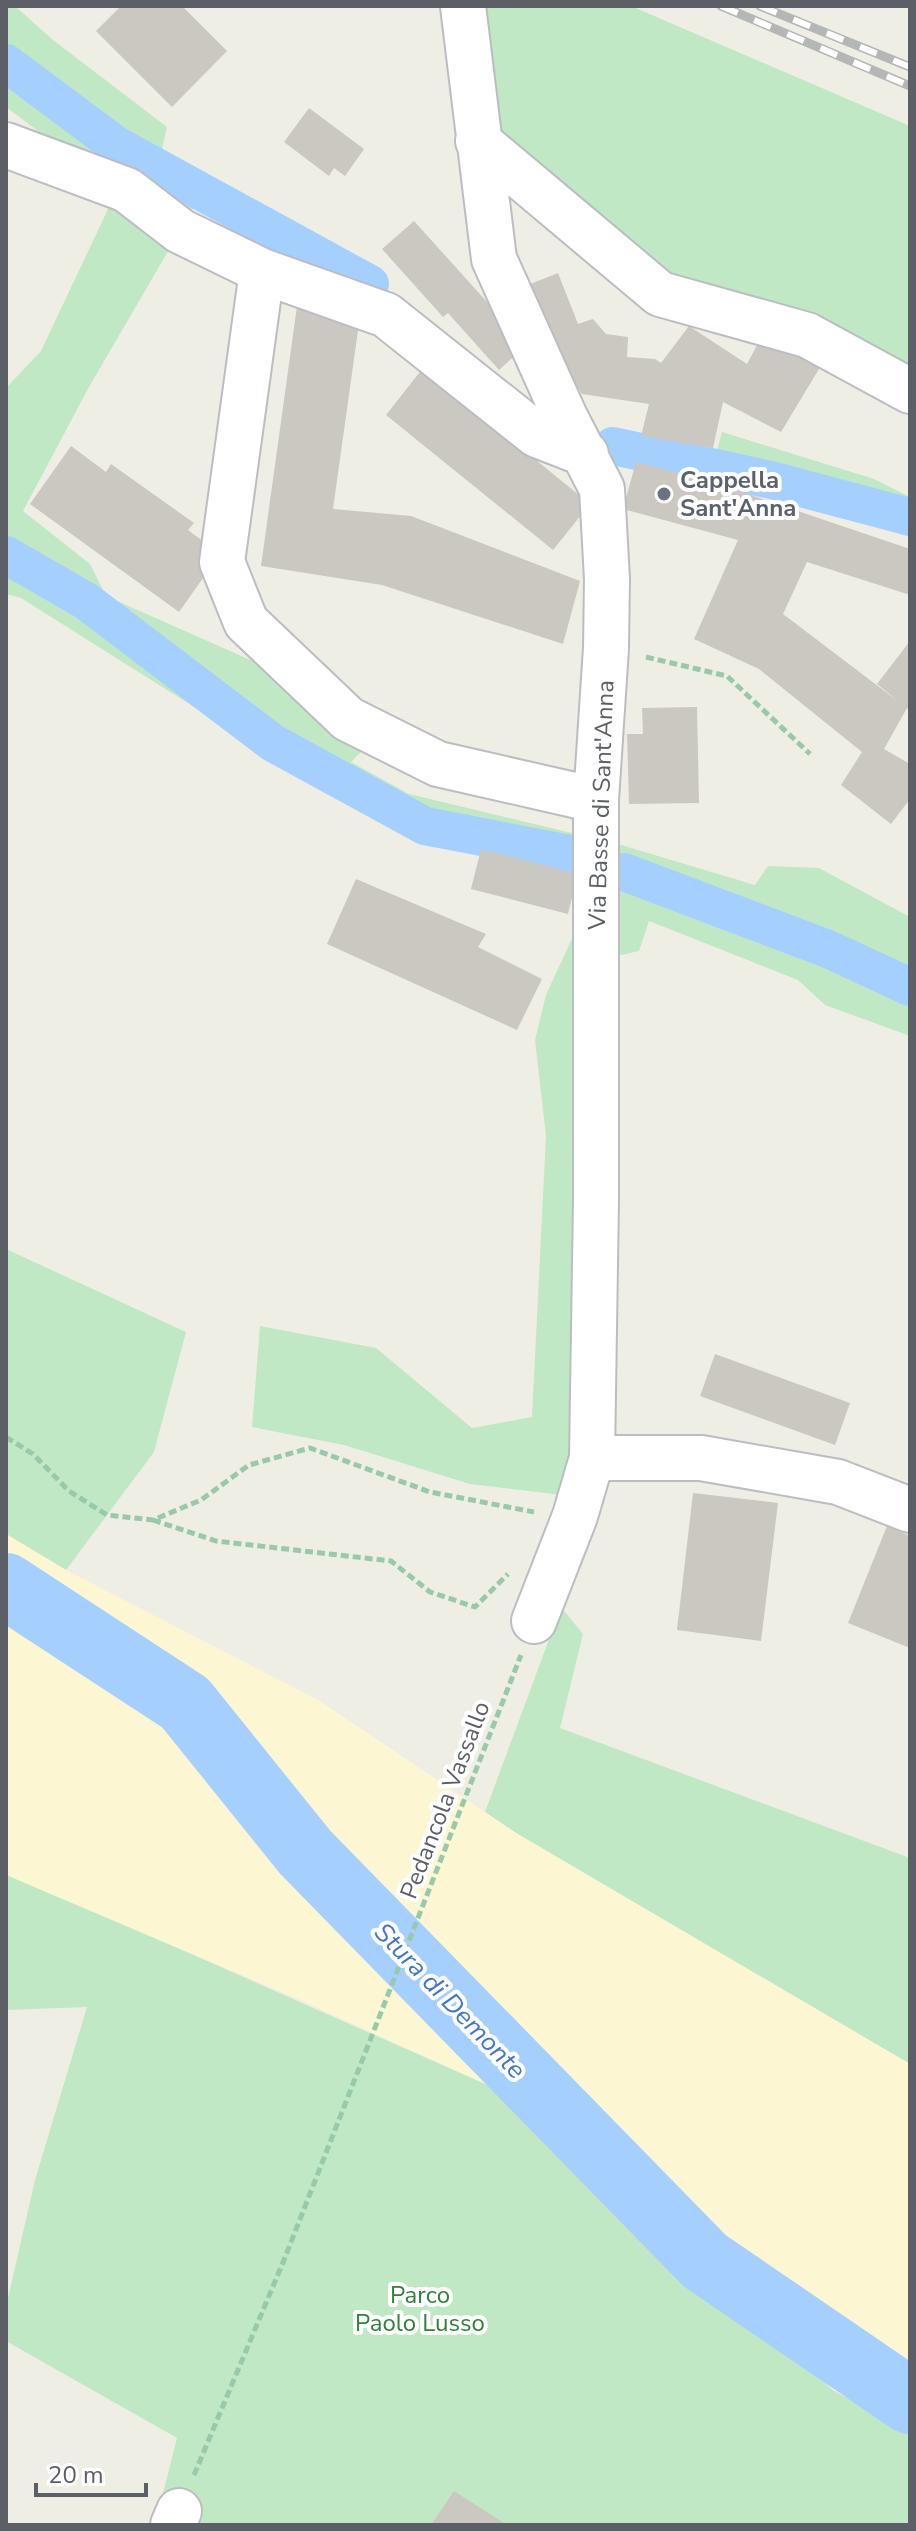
<svg xmlns="http://www.w3.org/2000/svg" width="916" height="2531" font-family="'Nunito Sans',sans-serif">
<style>
.green{fill:#c0e8c4}
.sand{fill:#fcf6d3}
.lines{fill:none;stroke-linecap:round;stroke-linejoin:round}
.canal{stroke:#a5cfff;stroke-width:38}
.river{stroke:#a5cfff;stroke-width:66}
.building{fill:#cac8c1}
.minor-casing{stroke:#bcbdc3;stroke-width:48}
.path{stroke:#99c9ab;stroke-width:5;stroke-dasharray:8 4;stroke-linecap:butt}
.minor{stroke:#fff;stroke-width:44}
.rail-casing{stroke:#b5b6b6;stroke-width:9}
.rail{stroke:#fff;stroke-width:6;stroke-dasharray:18;stroke-linecap:butt}
.worship-dot{fill:#6b7280;stroke:#fff;stroke-width:3}
.labels{text-anchor:middle;dominant-baseline:central;stroke-width:8;stroke-linejoin:round;paint-order:stroke}
.worship-label{font-size:24px;font-weight:bold;fill:#5b616d;stroke:#fff;text-anchor:start}
.street-label{font-size:24px;fill:#5c5f65;stroke:#fff}
.park-label{font-size:24px;fill:#30813c;stroke:#fff}
.water-label{font-size:26px;font-style:italic;fill:#4276c7;stroke:#fff}
</style>
<rect width="100%" height="100%" fill="#efeee4"/>
<path class="green" d="M6 6H15L53 40 167 127 154 184 195 205 89 387 23 511 90 564 106 596 275 671 363 750 351 762 409 794 618 844 755 885 768 866 819 868 910 917V1036L825 1005 798 980 649 921 639 951 585 963 582 1398 562 1495 470 1484 344 1445 252 1427 260 1326 376 1348 472 1428 532 1417 546 1136 535 1040 546 995 574 934 578 874 481 849 412 836 264 751 21 598 6 594V388L41 351 117 190 6 107Z
M474 6H631L910 126V367L830 321 639 268 486 142Z
M722 432 874 479 910 497V537L711 474Z
M6 1249 186 1332 154 1452 66 1570 6 1534Z
M561 1607 583 1634 560 1728 910 1858V2064L516 1833 485 1812Z
M6 1872 501 2091 833 2390 910 2433V2525H155L177 2438 6 2341V2307L35 2180 87 2007 6 2010Z"/>
<path class="sand" d="M6 1534 66 1570 320 1701 516 1833 910 2064V2433L833 2390 501 2091 298 1999 6 1875Z"/>
<g class="lines">
<path class="canal" d="M6 63 116 145 370 284
M613 446 771 480 910 517
M6 555 86 601 273 743 425 826 580 856
M624 872 828 949 910 987"/>
<path class="river" d="M6 1586 185 1703 305 1852 705 2261 910 2401"/>
</g>
<path class="building" d="M121 6H182L227 51 172 107 96 31Z
M309 108 364 149 345 176 334 168 329 176 284 142Z
M414 221 506 323 500 329 520 351 499 370 448 313 443 317 382 249Z
M558 273 578 324 593 319 606 334 628 337 627 357 655 359 661 363 689 326 747 364 762 336 822 364 781 432 723 402 713 448 641 436 649 404 582 394 548 337 528 285Z
M297 306 360 316 333 509 411 516 580 581 563 644 382 585 261 566Z
M423 368 590 504 553 550 386 415Z
M71 446 106 472 111 464 194 523 188 530 220 554 179 612 30 504Z
M636 462 706 480 910 549V595L807 562 783 614 899 702 877 684 910 641V710L907 708 884 749 910 764V799L891 824 841 785 862 752 759 669 694 639 738 540 623 509Z
M697 707 699 803 629 804 627 734H643L642 708Z
M481 849 578 874 568 914 471 889Z
M356 879 486 934 478 947 542 979 517 1030 327 944Z
M715 1354 850 1403 835 1445 700 1396Z
M693 1493 778 1503 761 1641 677 1630Z
M887 1526 910 1536V1648L848 1623Z
M454 2491 507 2525H431Z"/>
<g class="lines">
<g class="minor-casing">
<path id="minor" d="M463 6 494 259 565 417 602 489 607 579 606 648 596 800V1200L592 1458 575 1516 534 1621
M478 141 660 294 807 335 910 391
M6 145 127 190 180 231 262 271 386 315 537 435 586 454
M262 271 222 562 246 622 348 719 438 764 596 800
M592 1458H701L838 1482 910 1510
M173 2525 179 2511"/>
</g>
<path class="path" d="M646 657 727 676 810 754
M6 1437 33 1454 69 1491 107 1515 153 1520 201 1500 249 1465 310 1448 430 1492 534 1512
M153 1520 216 1541 391 1561 430 1592 475 1607 508 1574
M194 2475 284 2260 521 1655"/>
<use href="#minor" class="minor"/>
<g class="rail-casing">
<path id="rail" d="M721 6 910 86
M760 6 910 67"/>
</g>
<use href="#rail" class="rail"/>
</g>
<circle class="worship-dot" cx="664" cy="494" r="8"/>
<g class="labels">
<g class="worship-label">
<text x="680" y="480">Cappella<tspan x="680" dy="28">Sant'Anna</tspan></text>
</g>
<g class="street-label">
<text transform="translate(601 805) rotate(-88)">Via Basse di Sant'Anna</text>
<text transform="translate(445 1800) rotate(-69)">Pedancola Vassallo</text>
</g>
<g class="park-label">
<text x="420" y="2295">Parco<tspan x="420" dy="28">Paolo Lusso</tspan></text>
</g>
<g class="water-label">
<text transform="translate(450 2001) rotate(46)">Stura di Demonte</text>
</g>
</g>
<rect width="916" height="2531" fill="none" stroke="#5c5f65" stroke-width="16"/>
<path d="M36 2483v12h110v-12" fill="none" stroke="#5c5f65" stroke-width="4"/>
<text x="48" y="2483" font-size="24" fill="#5c5f65" stroke="#ffffff" stroke-width="6" paint-order="stroke">20 m</text>
</svg>
